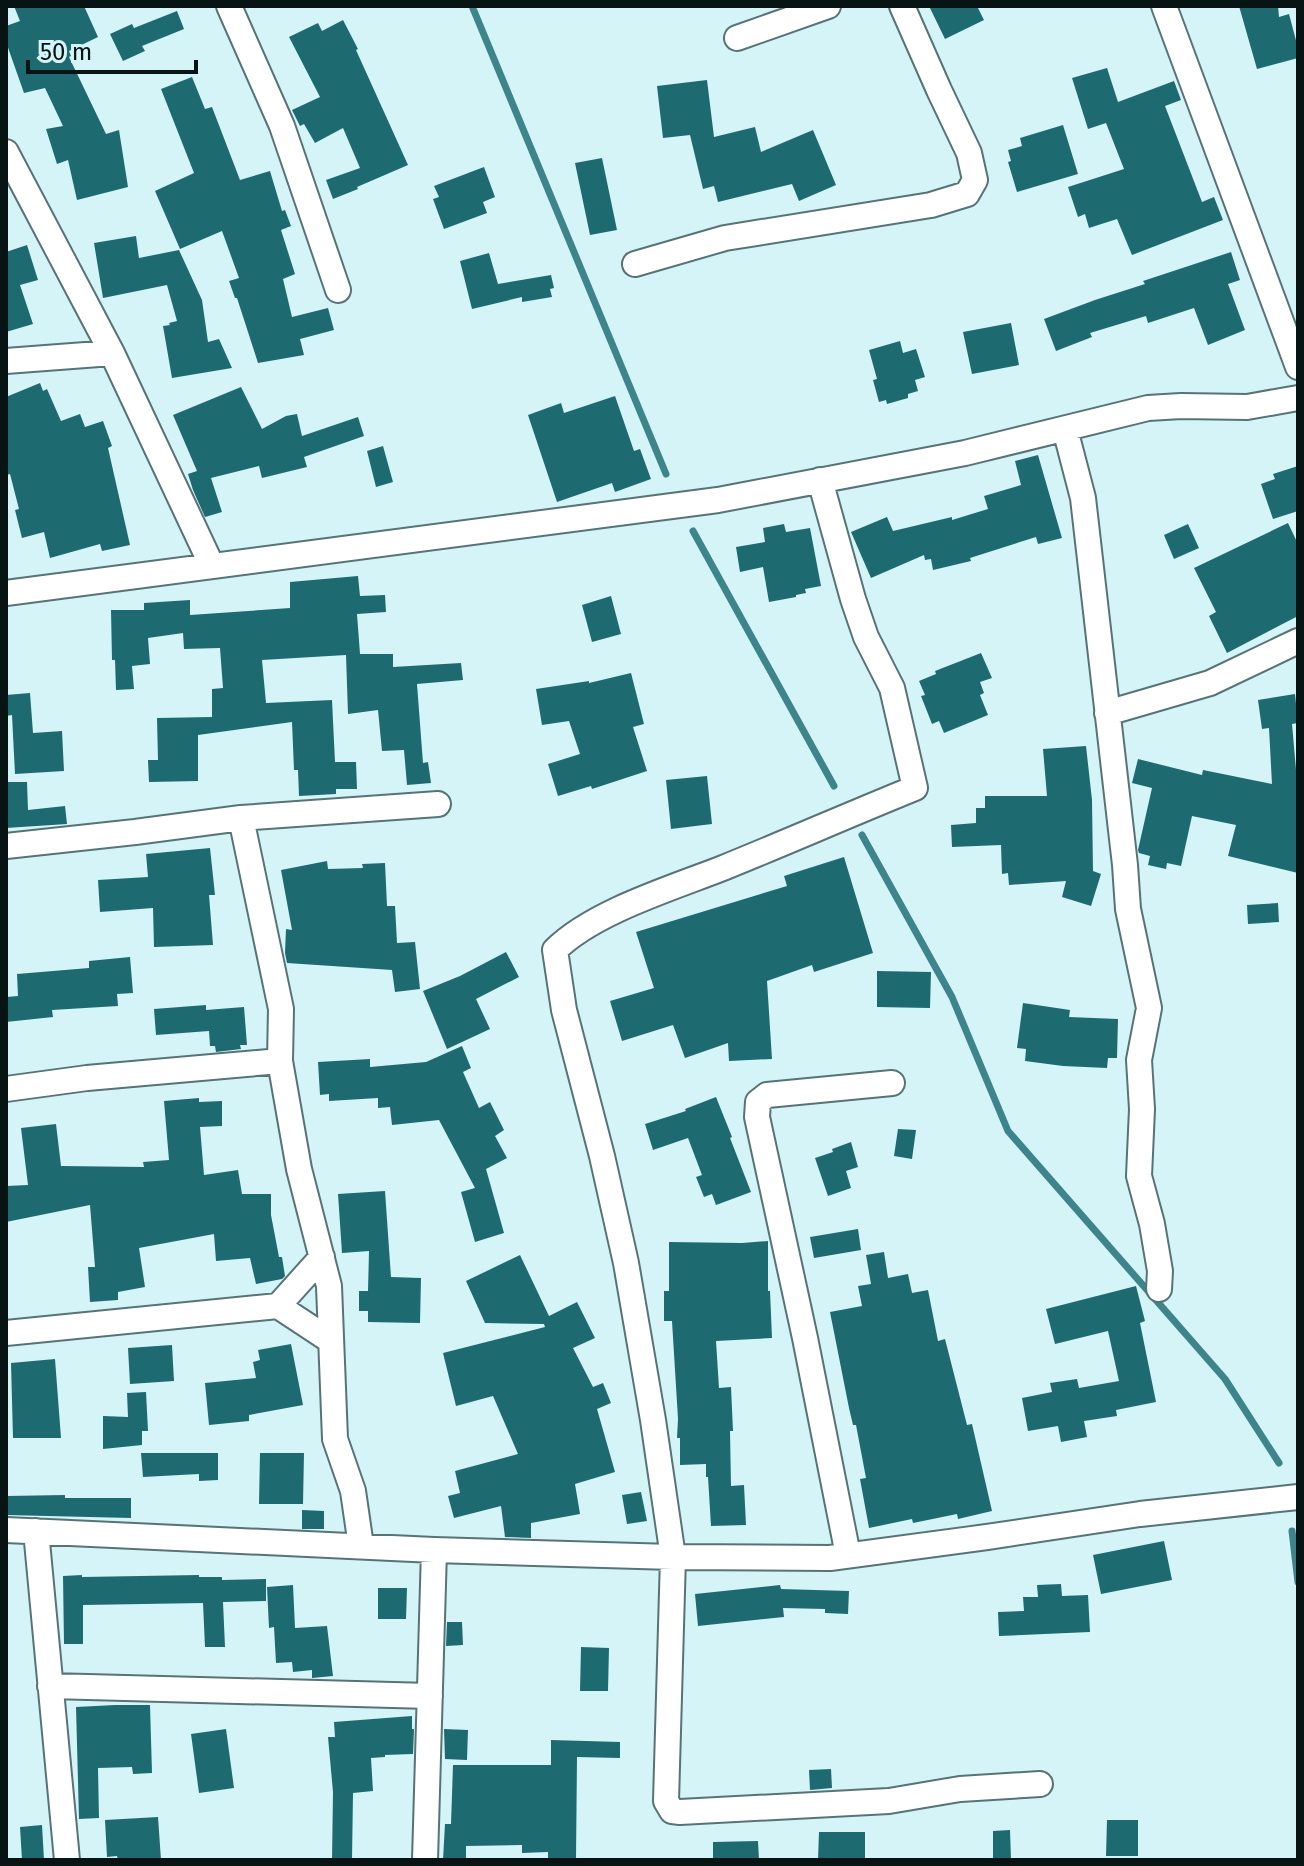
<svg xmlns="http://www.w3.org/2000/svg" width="1304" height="1866" font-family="'Fira Sans',sans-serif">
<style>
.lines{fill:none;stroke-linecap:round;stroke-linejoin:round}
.stream{stroke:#3e848b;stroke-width:7}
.building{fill:#1e6a71}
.street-casing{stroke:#577376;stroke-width:28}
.street{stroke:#fff;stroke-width:24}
</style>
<rect width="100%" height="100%" fill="#d5f4f8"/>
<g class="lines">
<path class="stream" d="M472 6 666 474
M693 531 834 786
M862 835 952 997 1008 1131 1225 1379 1279 1463
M1292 1531 1298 1582"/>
</g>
<path class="building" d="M14 6H84L98 37 69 51 71 56 69 57 106 134 119 130 128 187 77 200 68 160 57 164 46 129 63 126 45 88 24 93 6 42V26L20 21Z
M929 6H977L984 20 945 39Z
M1239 6H1278L1279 17 1289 14 1298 48V58L1257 69Z
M177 11 184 29 142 46 145 51 123 61 110 34 132 24 134 28Z
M343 20 358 49 356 50 408 165 357 187 358 189 333 199 326 180 360 168 343 128 315 143 304 124 300 126 292 110 320 97 289 37 318 23 322 31Z
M1107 68 1118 102 1174 81 1181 100 1165 106 1202 202 1214 197 1223 220 1132 255 1117 219 1089 228 1085 214 1078 217 1068 187 1124 169 1106 123 1088 129 1072 78Z
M192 77 205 109 212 107 240 180 270 171 282 211 285 210 291 226 281 230 295 274 283 279 292 317 328 308 334 330 300 339 304 355 258 363 237 298H235L229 281 239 278 222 231 180 249 155 191 194 173 161 89Z
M707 80 714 137 755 127 761 152 813 130 836 185 799 201 792 184 718 202 714 186 703 189 690 135 663 138 657 86Z
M1063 125 1078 174 1017 192 1008 162 1011 161 1008 150 1022 146 1020 138Z
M602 158 617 230 590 235 575 163Z
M484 167 495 197 483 202 487 213 444 229 433 199 439 197 434 186Z
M136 236 139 258 179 250 202 300 208 342 219 339 232 368 172 378 163 326 170 325 169 323 177 321 167 285 103 298 94 243Z
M27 245 38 280 20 285 33 324 6 332V252Z
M1231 252 1240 280 1228 284 1245 330 1208 345 1194 308 1148 323 1146 316 1090 333 1092 337 1056 351 1044 319 1095 300 1145 284 1143 281Z
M489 253 498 284 551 275 554 288 550 289 552 297 522 302V297L472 309 460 261Z
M1011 323 1019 365 972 374 963 332Z
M900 341 903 353 916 349 925 377 915 380 918 391 908 394V398L887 404 886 400 879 402 873 380 877 379 869 350Z
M40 383 43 391 47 389 61 421 80 414 85 427 103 421 112 446 108 448 130 545 102 551 100 544 50 558 44 532 22 538 15 510 19 509 10 474 6 475V397Z
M241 387 262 429 286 416 297 414 302 436 358 417 364 436 304 457 307 467 262 478 259 466 211 478 222 512 205 517 193 490 188 474 197 471 173 415Z
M615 396 634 451 640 449 651 479 615 492 612 483 557 502 528 415 561 403 564 413Z
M383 446 393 482 376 487 367 451Z
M1038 455 1062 538 1038 544 1036 537 970 558 971 561 933 570 931 559 925 560 924 555 871 578 851 532 887 517 893 531 952 517V520L988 509 984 496 1021 485 1015 461Z
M1298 466V511L1273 519 1261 484 1275 479 1273 474Z
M1288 523 1298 544V616L1227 653 1209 616 1216 612 1194 568Z
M784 524 786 532 810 528 821 586 805 589 806 593 796 595V597L769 602 763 567 740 572 736 547 765 542 763 528Z
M1188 524 1199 548 1174 559 1164 535Z
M358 576 360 596 385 595 386 612 357 614 360 654H352H393V667L461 663 463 680 417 684 423 763 428 762 431 783 407 785 404 750 382 751 378 710 348 714 346 655 262 660 266 703 332 700 335 762H356L357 789H336V794L299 796 298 770H294L292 722 198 735V781L149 782 148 760H158L157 718 212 717V689L223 688 220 648 184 649 183 633 148 638 150 664 132 666 134 689 116 690 115 660H112L111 610H144V603L190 600V615L290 608V582Z
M611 596 621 634 592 642 582 605Z
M981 653 992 678 980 682 984 693 980 695 988 715 944 733 939 721 932 724 921 696 925 695 919 681 936 674 935 671Z
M631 673 644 724 633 727 647 771 592 789 591 786 558 796 548 764 580 754 569 721 542 725 536 689 589 681V683Z
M30 693 33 733 62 731 64 771 15 774 12 715 6 716V695Z
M1295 694 1298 723 1292 724 1298 792V873L1228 856 1236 825 1192 816 1181 866 1167 863 1166 869 1148 865 1150 856 1139 853 1138 850 1152 788 1132 783 1138 759 1202 775 1203 770 1272 784 1269 728 1262 729 1258 700Z
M1086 746 1092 800 1093 871 1101 874 1091 906 1062 897 1066 881 1009 885 1008 873 1002 874 1001 845 952 847 951 825 976 823V808H985V796H1047L1043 749Z
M707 776 712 824 671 829 666 780Z
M6 782H27L28 810 65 806 67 824 6 828Z
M210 848 215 895H209L213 945 154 947 153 908 100 912 98 880 148 877 146 854Z
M844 857 873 953 814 972 812 965 767 981 772 1059 729 1061 728 1043 685 1058 673 1025 622 1041 610 1001 654 988 636 932 787 886 784 876Z
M327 861 328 869 363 868 362 864 385 863 387 906H395L397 943 415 942 420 989 395 992 392 970 287 963 285 953 286 929 292 930 281 870Z
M1278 903 1279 922 1248 924 1247 905Z
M506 952 519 977 476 999 490 1029 447 1049 423 991 460 976Z
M130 957 133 993 117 994 118 1006 52 1010 53 1017 6 1022V997L18 996 17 974 89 968V961Z
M877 971 931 972 930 1008 877 1007Z
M1023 1003 1070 1010 1069 1017 1118 1019 1117 1058H1108L1107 1068 1063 1066 1025 1061 1026 1049 1017 1048Z
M206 1005V1010L244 1007 247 1045H240L241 1049 216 1052 215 1046H210L209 1031 156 1035 154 1009Z
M462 1046 471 1068 463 1072 479 1108 490 1102 504 1130 495 1136 507 1158 486 1169 504 1233 475 1242 461 1192 475 1188 439 1120 392 1125 390 1107 378 1108V1098L329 1101V1094L320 1095 318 1062 370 1059V1067L426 1062Z
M716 1097 732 1137 730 1138 751 1192 716 1205 712 1194 704 1197 696 1177 702 1175 688 1138 653 1150 645 1124 686 1111 685 1109Z
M199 1098V1102L222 1101V1126L200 1127 204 1175 238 1170 242 1194H271V1215L279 1257H282L285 1276 282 1279 256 1284 250 1258 216 1261 214 1234 139 1248 145 1287 118 1292V1300L90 1302 88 1267H95L90 1205 6 1222V1186L28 1185 21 1128 56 1124 61 1166 144 1167 143 1162 169 1160 164 1101Z
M898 1129 916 1130 912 1159 894 1156Z
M851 1142 858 1167 846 1171 851 1188 828 1196 815 1158 833 1152 832 1149Z
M385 1191 391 1277 421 1278 420 1323 368 1322V1311H359V1291H368L369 1251 342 1253 338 1194Z
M858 1229 861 1250 814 1258 810 1237Z
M768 1241V1291H770L772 1338 716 1341 719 1388 731 1387 733 1431H730L731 1486 744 1485 746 1525 711 1526 708 1477H706V1464L680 1465V1438H677L678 1419 672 1321H664V1291H669V1242L742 1243Z
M884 1252 888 1278 908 1274 912 1293 928 1290 938 1341 945 1339 967 1425 972 1424 992 1511 958 1519 957 1514 913 1523 912 1519 869 1528 860 1479 866 1478 856 1425H853L849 1408 830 1312 862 1306 858 1286 871 1284 866 1255Z
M520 1255 549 1316 577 1302 595 1338 573 1348 593 1387 603 1383 611 1403 597 1409 615 1472 575 1484 580 1514 531 1523V1538L505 1537 501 1506 454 1518 448 1496 460 1493 455 1471 518 1454 493 1396 456 1406 443 1353 545 1327 544 1324 485 1323 466 1281Z
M1136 1286 1145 1321 1140 1323 1156 1402 1116 1410 1117 1416 1084 1421 1087 1437 1061 1442 1058 1426 1028 1431 1022 1398 1052 1392 1050 1383 1077 1379 1079 1388 1119 1381 1108 1331 1055 1344 1046 1309Z
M291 1344 303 1405 249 1415V1421L209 1425 205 1383 256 1378 253 1362 260 1360 258 1350Z
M172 1345 174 1381 130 1384 128 1348Z
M55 1359 61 1438H13L11 1363Z
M146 1392 148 1431H142V1445L103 1449V1416L128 1417 127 1393Z
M141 1453H218V1480L199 1481V1474L143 1477Z
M260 1453H304L303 1504H259Z
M641 1492 647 1521 627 1524 622 1495Z
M65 1495V1498H131V1518L6 1515V1496Z
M302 1510 324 1511V1529H302Z
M1164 1541 1172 1580 1101 1594 1093 1555Z
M82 1575V1577L199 1575V1577H222V1580L266 1579V1601L223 1602 225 1647H205L203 1603 83 1605V1644H64L63 1576Z
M1061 1584 1062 1596 1088 1595 1090 1632 999 1636 998 1612 1024 1611 1023 1597H1038L1037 1585Z
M293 1585 295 1628 327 1626 333 1676 312 1678V1670L293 1672 292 1662 276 1663 274 1627 269 1628 267 1587Z
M780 1585 781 1589 849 1591 848 1614 825 1613V1609L783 1608 784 1617 698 1626 695 1594Z
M378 1588H407L406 1619H378Z
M447 1622H462L463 1645 446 1646Z
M581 1647 609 1648 608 1691H580Z
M115 1705H150L152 1773 133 1774 132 1767 98 1768 99 1818 79 1819 76 1707Z
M412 1716V1729H414L413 1754 385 1755V1757L371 1758 373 1791 353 1793 352 1860H332L333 1792 328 1737H335L334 1722Z
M226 1729 234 1788 199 1793 191 1734Z
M444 1729 468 1730 467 1760 445 1759Z
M551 1740 620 1742V1758L577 1757 576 1860H548V1852L522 1853V1845L466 1846V1860H443L445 1824H451L453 1765H551Z
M831 1769 832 1788 810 1790 809 1770Z
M158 1817 161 1860H118L117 1856 107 1857 105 1820Z
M1107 1820H1138V1856H1106Z
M42 1825 44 1860H22L20 1827Z
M1010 1830 1011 1860H993V1831Z
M819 1832H865V1860H818Z
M758 1841 759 1860H713V1842Z"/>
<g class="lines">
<g class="street-casing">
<path id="street" d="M229 6 282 126 338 290
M1164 6 1298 367
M737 38 828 6
M6 152 112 353 212 566
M635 264 725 238 931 205 967 194 975 180 969 153 939 90 902 6
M6 361 112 353
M1065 429 1083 498 1125 865 1128 909 1149 1008 1139 1060 1142 1109 1139 1176 1152 1224 1160 1271 1159 1289
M820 480 853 599 866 637 892 688 915 788C851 814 787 842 723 868 672 888 593 912 555 950L564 1010 602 1156 626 1263 653 1420 673 1557 666 1801 672 1811 680 1812 889 1801 960 1789 1040 1784
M6 593 718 500 965 453 1148 408 1181 406 1247 407 1298 398
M1107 713 1210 683 1298 641
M241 818 438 804
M6 846 135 832 241 818 281 1009 280 1061 299 1169 329 1286 335 1439 353 1491 361 1546
M6 1089 87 1078 280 1061
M278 1306 322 1257
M6 1333 278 1306 331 1341
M6 1530 434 1550 673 1557 830 1558 987 1537 1140 1514 1298 1497
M36 1531 67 1860
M848 1555 805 1338 757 1117 758 1102 767 1095 892 1083
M50 1686 430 1696
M425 1860 434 1550"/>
</g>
<use href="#street" class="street"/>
</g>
<rect width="1304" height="1866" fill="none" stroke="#081314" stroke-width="16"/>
<path d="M28 60v12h168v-12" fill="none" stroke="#081314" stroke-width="4"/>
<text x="40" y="60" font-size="24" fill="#081314" stroke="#d5f4f8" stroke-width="6" paint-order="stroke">50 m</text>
</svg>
